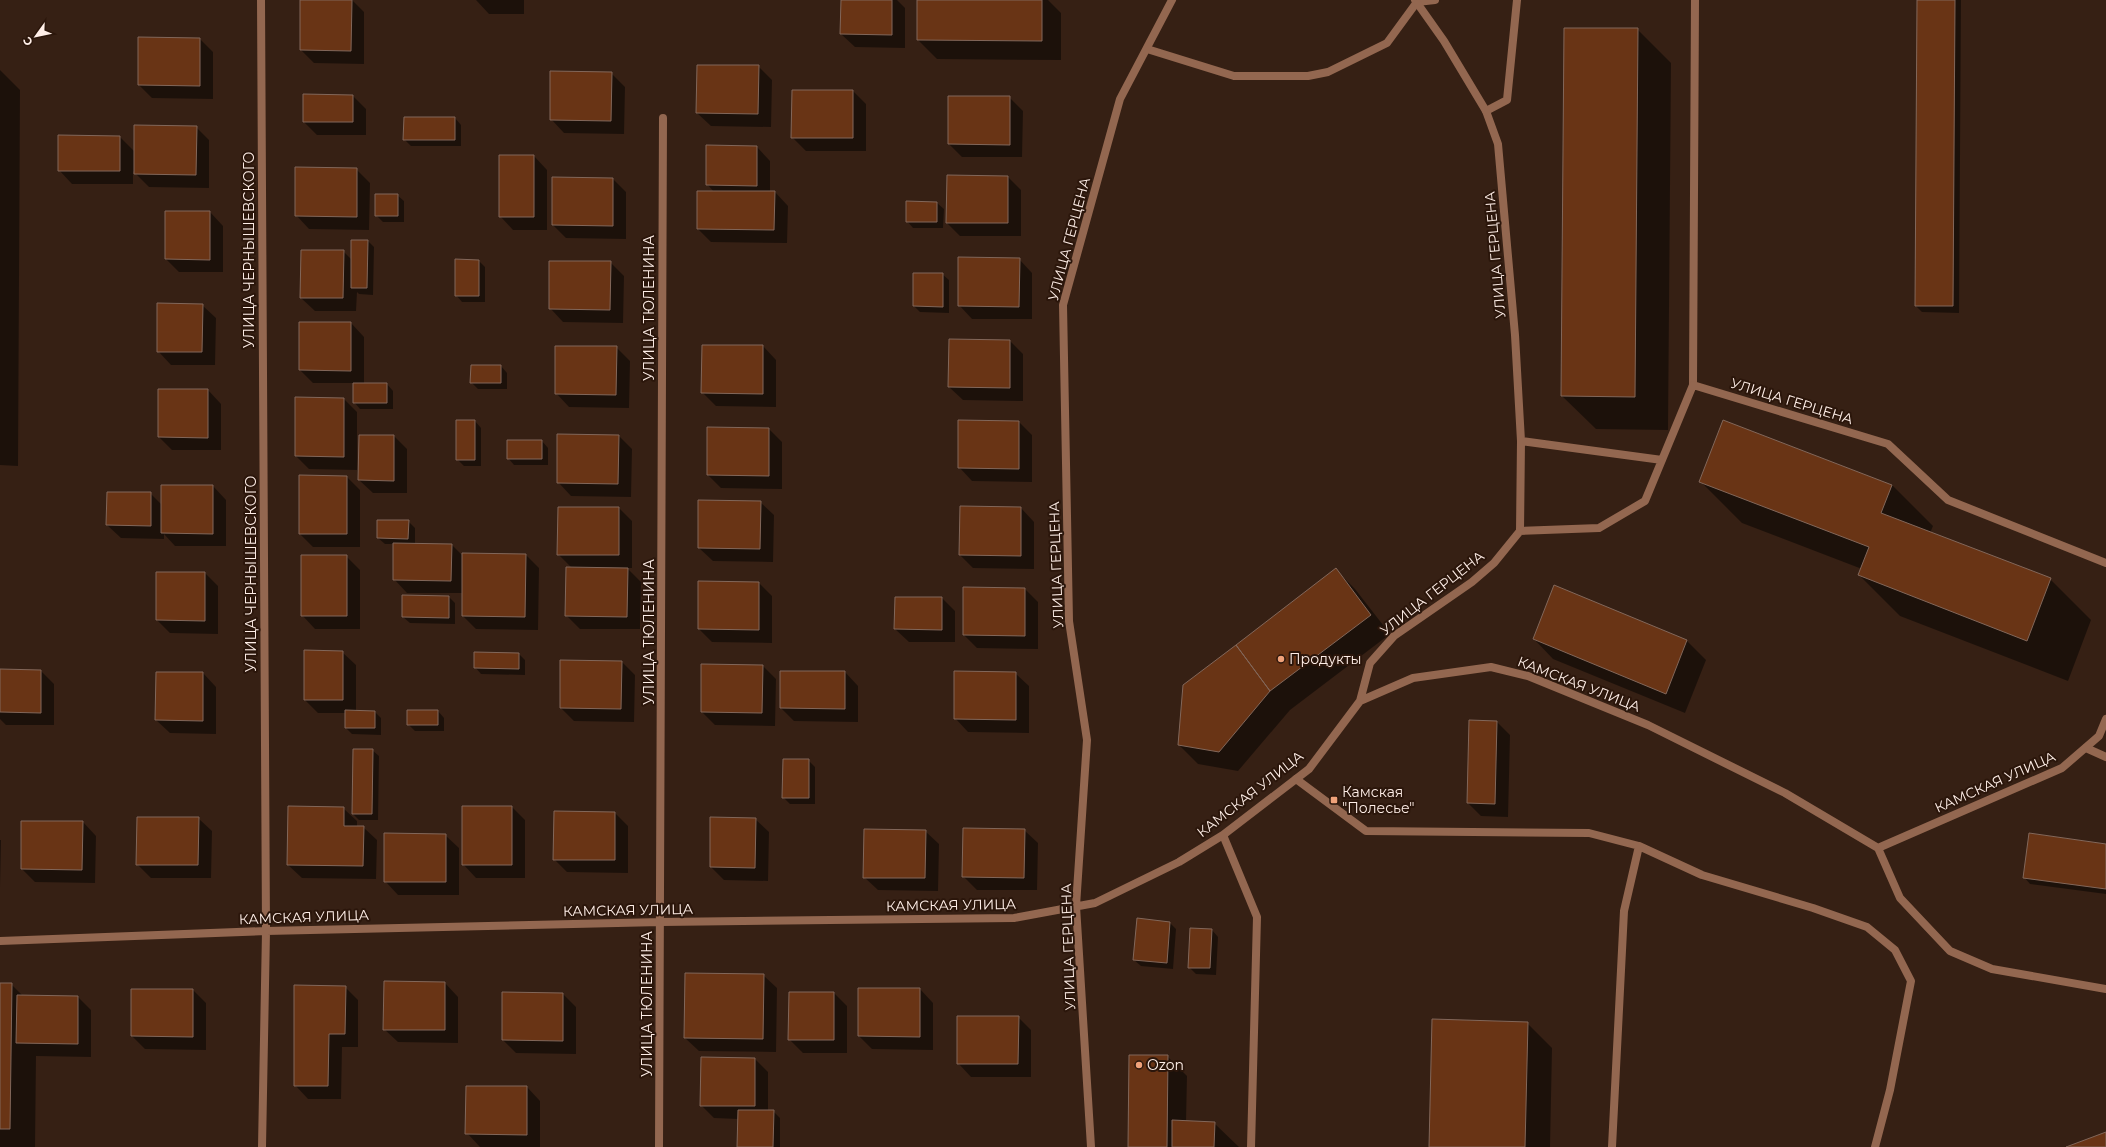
<svg xmlns="http://www.w3.org/2000/svg" width="2106" height="1147" font-family="Montserrat,sans-serif">
<style>
.shadow{fill:#0007}
.building{fill:#693415;stroke:#82675a}
.lines{fill:none;stroke-linecap:round;stroke-linejoin:round}
.service{stroke:#936750;stroke-width:8}
.minor{stroke:#936750;stroke-width:8}
.poi-dot{fill:#f0a27a;stroke:#2b160b;stroke-width:1.5}
.labels{text-anchor:middle;dominant-baseline:central;stroke-width:4;stroke-linejoin:round;paint-order:stroke}
.street-label{font-size:14px;fill:#ffefe8;stroke:#2b160b}
.poi-label{font-size:14px;fill:#ffefe8;stroke:#2b160b;text-anchor:start}
</style>
<rect width="100%" height="100%" fill="#362014"/>
<path class="shadow" d="M301 0H352L364 12V64L314 63 301 50Z
M476 0H524V14H489Z
M842 0H897L905 8V48L855 47 841 34Z
M918 0H1048L1061 13V60L937 59 918 40Z
M1918 0H1961L1959 313 1922 312 1916 306Z
M1637 29 1671 63 1668 430 1596 429 1562 396Z
M200 39 213 52V99L152 98 139 85Z
M758 66 772 80 771 127 711 126 697 113Z
M0 70 20 90 18 466 0 465Z
M611 73 625 87 624 134 564 133 551 119Z
M793 91H853L866 104V151H806L792 137Z
M304 95 353 96 366 109V135H317L304 122Z
M1009 97 1023 111 1022 157H962L949 144Z
M455 118 461 125V146H411L404 139Z
M196 127 209 140V188L149 187 133 171V184H72L59 170V136L120 137 135 152Z
M757 147 770 161V192H775L788 206 787 243 711 242 698 229 714 192 707 184Z
M534 156 547 170V230H513L500 216Z
M356 169 370 183 369 230 309 229 296 215Z
M1008 177 1021 190V236H960L947 223Z
M613 179 626 192V239L566 238 553 225Z
M397 195 404 201V222H383L376 215Z
M907 202 937 203 944 209 943 228H913L907 221Z
M210 212 223 226V272H179L166 259Z
M368 241 374 247 373 295 359 294 357 292 356 311H315L301 298 343 251 352 260Z
M1019 259 1032 273V319H972L959 305Z
M479 261 485 267V302H462L456 295Z
M610 262 624 276 623 323 563 322 550 308Z
M942 274 949 280V313L920 312 914 306Z
M202 305 216 318 215 365H171L158 351Z
M351 323 364 337V384H387L393 391V409H360L354 402V383H313L300 370Z
M1010 341 1023 354V401L963 400 949 387Z
M763 346 776 360V407L716 406 702 392Z
M616 347 630 361 629 408 569 407 556 393Z
M501 366 507 373V389H478L471 382Z
M208 390 221 404V450H172L159 437Z
M344 399 357 412V470L309 469 296 456Z
M475 421 481 428V466H464L457 459Z
M1019 422 1032 435V482L972 481 959 467Z
M769 429 782 442V489L721 488 708 475Z
M394 436 407 449V493H373L359 480Z
M619 436 632 449 631 497 571 496 558 482Z
M542 441 548 448V465H514L508 458Z
M347 477 360 490V547H313L300 534Z
M1701 482 1892 485 1933 526 1930 533 2050 579 2091 620 2068 681 1900 616 1859 575 1862 569 1742 523Z
M213 486 226 500V546H175L164 534V539L121 538 107 525 108 493H150L162 505Z
M760 502 774 515 773 562 713 561 699 548Z
M619 508 632 521V568H627L641 582 640 629H580L566 615 572 568 558 554Z
M1021 508 1034 522V569L973 568 960 555Z
M408 521 415 528V545H452L463 556 526 555 539 568 538 630 476 629 463 616V593H407L394 579V544H385L378 538Z
M346 556 360 570V629H315L302 615Z
M1336 570 1355 589 1390 634 1290 710 1238 771 1198 764 1179 745Z
M157 573H205L218 586V634L170 633 157 620Z
M759 583 772 596V643L712 642 699 629Z
M1025 589 1038 602V649L977 648 964 635Z
M449 597 455 603V624L410 623 403 617Z
M942 598 955 611V642H909L895 629Z
M1534 639 1687 641 1706 660 1685 713 1553 659Z
M342 652 356 665V711L375 712 381 718V735L352 734 346 728V713H318L305 700Z
M519 654 525 660V675L481 674 475 667Z
M622 662 635 675 634 722 574 721 561 708Z
M702 665 763 666 776 679 775 726 715 725 702 712Z
M0 670 41 671 54 684V725H6L0 719Z
M845 672 858 686V722L794 721 781 708Z
M203 673 216 687V734L170 733 156 720Z
M1015 673 1029 686V733L968 732 955 718Z
M438 711 444 718V731H415L408 724Z
M1497 722 1510 735 1508 817 1481 816 1468 803Z
M372 750 379 756 378 820H359L353 814Z
M808 760 815 767V804H790L783 797Z
M463 807H512L525 820V878H476L463 864Z
M343 808 357 821V827H363L377 840 376 879 302 878 288 865Z
M615 813 628 826V873L567 872 554 859Z
M198 818 212 831 211 878H151L137 864Z
M755 819 769 832 768 881 724 880 711 867Z
M83 822 96 836 95 883 35 882 22 869Z
M1024 830 1038 843 1037 890H977L963 876Z
M925 831 939 844 938 891 878 890 864 877Z
M445 835 459 848V895H398L385 881Z
M0 840H1L0 887Z
M2106 845V894L2030 884 2024 877Z
M1170 923 1176 929 1173 969 1141 966 1134 960Z
M1212 930 1218 937 1216 975 1196 974 1189 967Z
M763 975 777 988 776 1052 699 1051 685 1038Z
M445 983 458 997V1043L398 1042 384 1029Z
M0 984H11L23 996 78 997 91 1010V1057L36 1056 35 1147H0Z
M345 987 358 1000V1047H342L341 1099H308L295 1085Z
M920 989 933 1003V1050L872 1049 859 1036Z
M132 990H193L206 1003V1050L145 1049 132 1036Z
M834 993 847 1006V1053H803L789 1039Z
M563 994 576 1007V1054L516 1053 503 1040Z
M1018 1017 1031 1030V1077H971L958 1063Z
M1527 1023 1552 1048 1550 1147H1430Z
M1167 1056 1187 1076 1186 1122 1214 1123 1239 1147H1129Z
M755 1059 768 1072V1111H773L780 1118V1147H738V1119L714 1118 701 1105Z
M527 1087 540 1101V1147H480L467 1133Z"/>
<path class="building" d="M300 0H352L351 51 300 50Z
M841 0H892V35L840 34Z
M917 0H1042V41L917 40Z
M1917 0H1955L1953 306H1915Z
M1564 28H1638L1635 397 1561 396Z
M138 37 200 38V86L138 85Z
M697 65H759L758 114 696 113Z
M550 71 612 72 611 121 550 120Z
M792 90H853V138H791Z
M303 94 353 95V122H303Z
M948 96H1010V145L948 144Z
M404 117H455V140H403Z
M134 125 197 126 196 175 134 174Z
M58 135 120 136V171H58Z
M706 145 757 146V186L706 185Z
M499 155H534V217H499Z
M295 167 357 168V217L295 216Z
M947 175 1008 176V223H946Z
M552 177 613 178V226L552 225Z
M697 191H775L774 230 697 229Z
M375 194H398V216H375Z
M906 201 937 202V222H906Z
M165 211H210V260L165 259Z
M351 240H368L367 288H351Z
M301 250H344L343 298H300Z
M958 257 1020 258 1019 307 958 306Z
M455 259 479 260V296H455Z
M549 261H611L610 310 549 309Z
M913 273H943V307L913 306Z
M157 303 203 304 202 352H157Z
M299 322H351V371L299 370Z
M949 339 1010 340V388L948 387Z
M702 345H763V394L701 393Z
M555 346H617L616 395 555 394Z
M471 365H501V383H470Z
M353 383H387V403H353Z
M158 389H208V438L158 437Z
M295 397 344 398V457L295 456Z
M456 420H475V460H456Z
M958 420 1019 421V469L958 468Z
M1723 420 1892 485 1881 513 2051 578 2027 641 1858 575 1869 547 1699 482Z
M707 427 769 428V476L707 475Z
M557 434 619 435 618 484 557 483Z
M359 435H394V481L358 480Z
M507 440H542V459H507Z
M299 475 347 476V534H299Z
M161 485H213V534L161 533Z
M107 492H151V526L106 525Z
M698 500 761 501 760 549 698 548Z
M960 506 1021 507V556L959 555Z
M558 507H619V555H557Z
M377 520H409L408 539 377 538Z
M393 543 452 544 451 581 393 580Z
M462 553 526 554 525 617 462 616Z
M301 555H347V616H301Z
M566 567 628 568 627 617 565 616Z
M1336 568 1371 615 1270 691 1236 645Z
M156 572H205V621L156 620Z
M698 581 759 582V630L698 629Z
M1554 585 1687 640 1666 694 1533 639Z
M963 587 1025 588V636L963 635Z
M402 595 449 596V618L402 617Z
M895 597H942V630L894 629Z
M1236 645 1270 691 1219 752 1178 745 1183 685Z
M304 650 343 651V700H304Z
M474 652 519 653V669L474 668Z
M560 660 622 661 621 709 560 708Z
M701 664 763 665 762 713 701 712Z
M0 669 41 670V713L0 712Z
M780 671H845V709L780 708Z
M954 671 1016 672V720L954 719Z
M156 672H203V721L155 720Z
M345 710 375 711V728H345Z
M407 710H438V725H407Z
M1469 720 1497 721 1495 804 1467 803Z
M353 749H373L372 814H352Z
M783 759H809V798H782Z
M288 806 344 807V826H364L363 866 287 865Z
M462 806H512V865H462Z
M554 811 615 812V860H553Z
M137 817H199L198 865H136Z
M710 817 756 818 755 868 710 867Z
M21 821H83L82 870 21 869Z
M963 828 1025 829 1024 878 962 877Z
M864 829 926 830 925 878H863Z
M384 833 446 834V882H384Z
M2029 833 2106 844V889L2023 878Z
M1137 918 1170 922 1167 963 1133 960Z
M1190 928 1212 929 1210 968H1188Z
M685 973 764 974 763 1039 684 1038Z
M384 981 445 982V1030H383Z
M0 983H12L10 1129H0Z
M294 985 346 986 345 1034H329L328 1086H294Z
M858 988H920V1037L858 1036Z
M131 989H193V1037L131 1036Z
M502 992 563 993V1041L502 1040Z
M789 992H834V1040H788Z
M17 995 78 996V1044L16 1043Z
M957 1016H1019L1018 1064H957Z
M1432 1019 1528 1022 1525 1147H1429Z
M1129 1055H1168L1167 1147H1128Z
M701 1057 755 1058V1106H700Z
M466 1086H527V1135L465 1134Z
M738 1110H774L773 1147H737Z
M1172 1120 1215 1122 1214 1147H1172Z
M2106 1132V1147H2066Z"/>
<g class="lines">
<path class="service" d="M1147 49 1234 76H1308L1328 72 1387 43 1417 2 1435 0
M1486 111 1507 100 1517 0
M1693 385 1695 0
M2086 748 2106 757
M1296 779 1366 831 1589 833 1639 846 1702 875 1813 908 1867 927 1895 950 1911 981 1890 1090 1875 1147
M1612 1147 1624 911 1639 846"/>
<path class="minor" d="M261 0 266 931 262 1147
M1521 441 1662 460
M1520 531 1599 528 1645 501 1693 385 1888 444 1948 500 2106 563
M1360 701 1370 663 1394 636 1472 582 1494 563 1520 531 1521 441 1515 335 1498 144 1486 111 1444 41 1415 0
M1223 835 1257 917 1251 1147
M1878 848 2062 768 2099 736 2106 719
M0 941 266 931 661 922 1014 918 1095 903 1179 862 1223 835 1309 769 1360 701 1413 678 1491 667 1528 676 1648 725 1785 793 1878 848 1900 898 1950 951 1992 969 2106 989
M659 1147 663 118
M1091 1147 1076 906 1087 740 1069 621 1063 305 1120 99 1172 0"/>
</g>
<g class="poi-dot">
<circle cx="1281" cy="659" r="4"/>
<rect x="1330" y="796" width="8" height="8" rx="2"/>
<circle cx="1139" cy="1065" r="4"/>
</g>
<g class="labels">
<g class="street-label">
<text transform="translate(1069 239) rotate(-75)">УЛИЦА ГЕРЦЕНА</text>
<text transform="translate(249 250) rotate(-90)">УЛИЦА ЧЕРНЫШЕВСКОГО</text>
<text transform="translate(1495 255) rotate(-95)">УЛИЦА ГЕРЦЕНА</text>
<text transform="translate(649 308) rotate(-90)">УЛИЦА ТЮЛЕНИНА</text>
<text transform="translate(1792 401) rotate(17)">УЛИЦА ГЕРЦЕНА</text>
<text transform="translate(1056 565) rotate(-92)">УЛИЦА ГЕРЦЕНА</text>
<text transform="translate(251 574) rotate(-90)">УЛИЦА ЧЕРНЫШЕВСКОГО</text>
<text transform="translate(1432 593) rotate(-38)">УЛИЦА ГЕРЦЕНА</text>
<text transform="translate(649 632) rotate(-90)">УЛИЦА ТЮЛЕНИНА</text>
<text transform="translate(1579 684) rotate(21)">КАМСКАЯ УЛИЦА</text>
<text transform="translate(1995 782) rotate(-24)">КАМСКАЯ УЛИЦА</text>
<text transform="translate(1250 794) rotate(-38)">КАМСКАЯ УЛИЦА</text>
<text transform="translate(951 905) rotate(-1)">КАМСКАЯ УЛИЦА</text>
<text transform="translate(628 910) rotate(-1)">КАМСКАЯ УЛИЦА</text>
<text transform="translate(304 917) rotate(-2)">КАМСКАЯ УЛИЦА</text>
<text transform="translate(1068 947) rotate(-92)">УЛИЦА ГЕРЦЕНА</text>
<text transform="translate(647 1004) rotate(-90)">УЛИЦА ТЮЛЕНИНА</text>
</g>
<g class="poi-label">
<text x="1289" y="659">Продукты</text>
<text x="1342" y="792">Камская<tspan x="1342" dy="16">"Полесье"</tspan></text>
<text x="1147" y="1065">Ozon</text>
</g>
</g>
<g transform="translate(36 36) rotate(237)" stroke="#2b160b" stroke-width="3" paint-order="stroke">
<path d="M0-3L7 15L0 10L-7 15Z" fill="#ffefe8"/>
<text y="-6" font-size="11" font-weight="bold" text-anchor="middle" fill="#ffefe8">С</text>
</g>
</svg>
